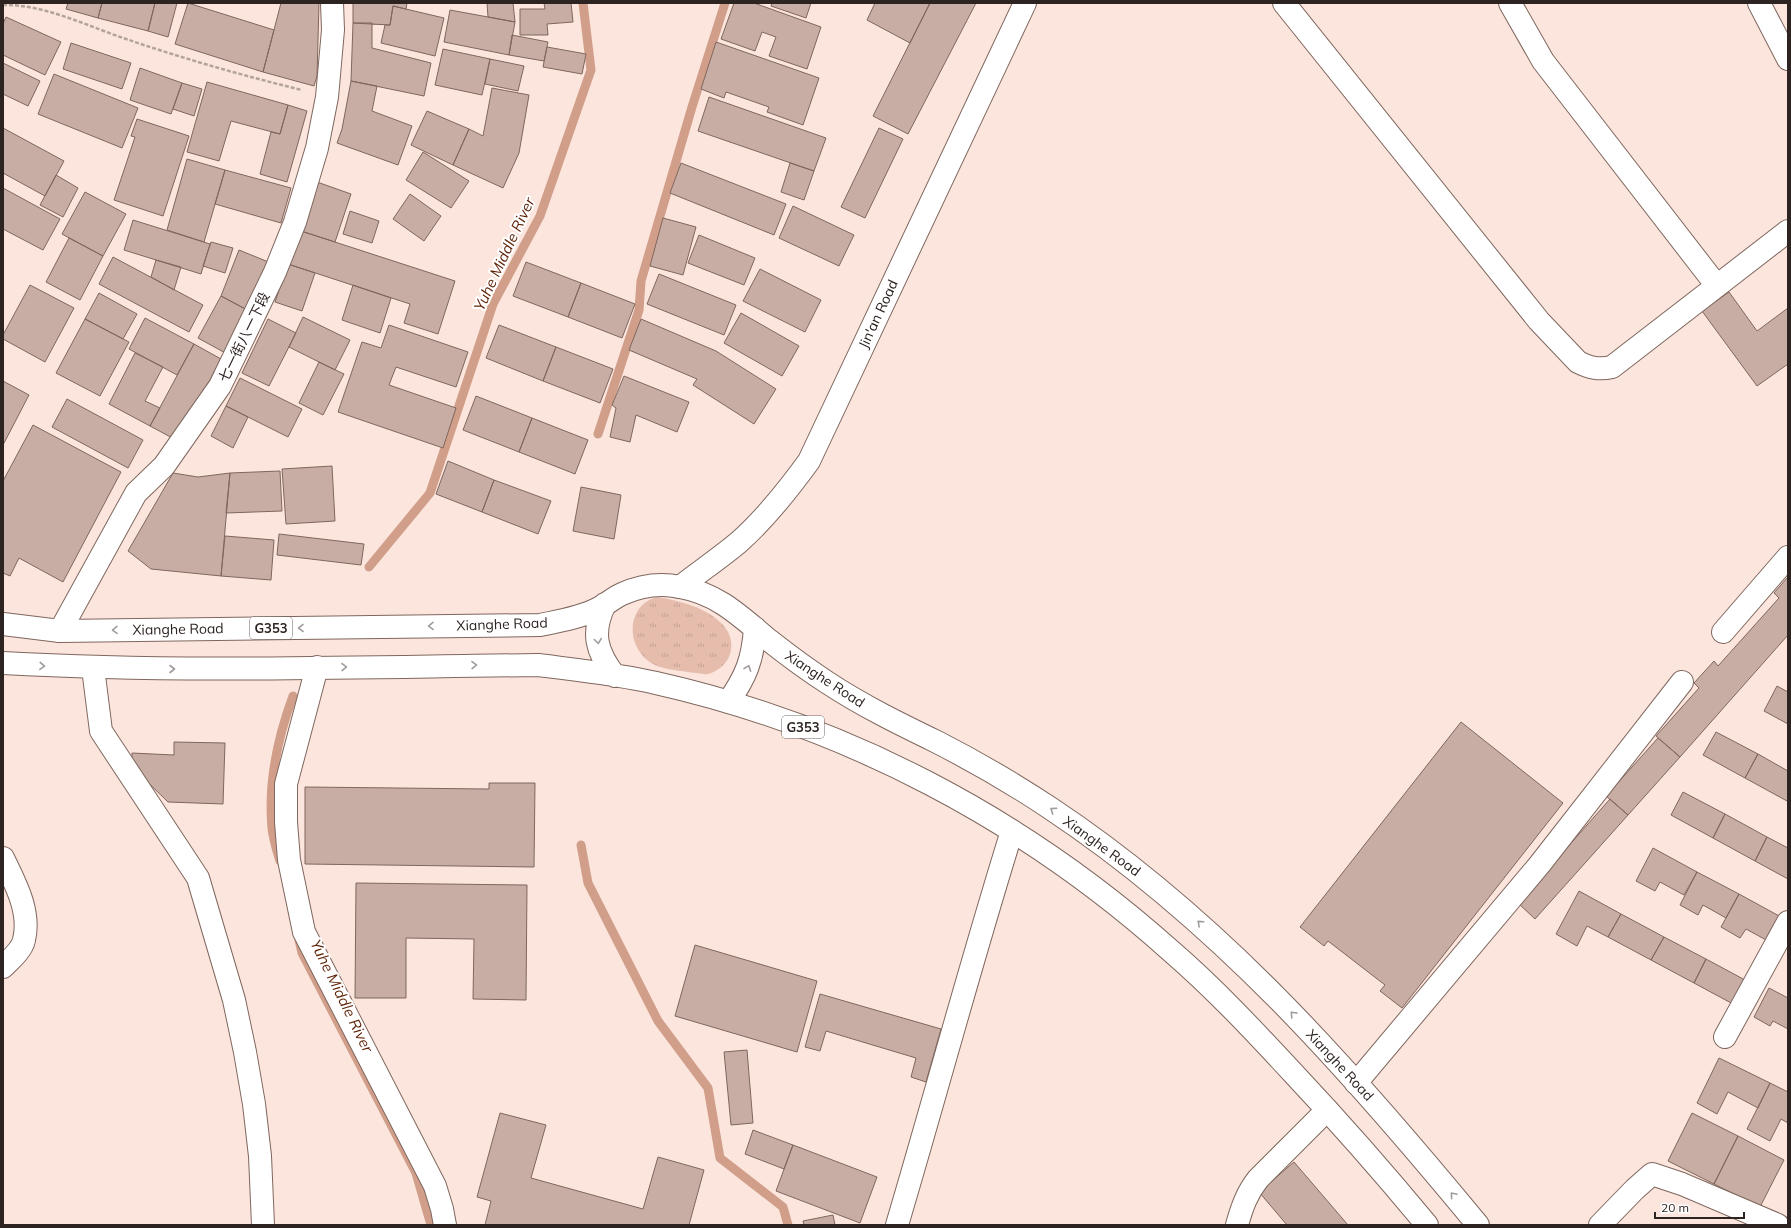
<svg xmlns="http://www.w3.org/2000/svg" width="1791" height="1228" font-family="Mulish,'Noto Sans SC',sans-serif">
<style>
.grass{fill:url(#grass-tufts)}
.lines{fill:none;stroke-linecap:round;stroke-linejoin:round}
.stream{stroke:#d19e8a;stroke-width:9}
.building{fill:#c8ada4;stroke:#7f675e}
.minor-casing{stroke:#7f675e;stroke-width:24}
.highway-casing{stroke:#7f675e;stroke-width:24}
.path{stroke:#b4a39c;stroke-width:2.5;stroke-dasharray:4 2;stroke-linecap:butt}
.minor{stroke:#fff;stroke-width:22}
.highway{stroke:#fff;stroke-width:22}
.oneway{stroke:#a09c9b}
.labels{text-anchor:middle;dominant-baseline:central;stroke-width:4;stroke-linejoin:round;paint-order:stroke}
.shield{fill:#fff;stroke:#6c6563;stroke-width:1}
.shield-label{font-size:13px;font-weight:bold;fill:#2d2320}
.street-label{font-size:14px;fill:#2d2320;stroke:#fff}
.water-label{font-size:15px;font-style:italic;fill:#5d1f03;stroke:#fff}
</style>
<defs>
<pattern id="grass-tufts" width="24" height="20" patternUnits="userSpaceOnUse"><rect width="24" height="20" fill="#e6bcad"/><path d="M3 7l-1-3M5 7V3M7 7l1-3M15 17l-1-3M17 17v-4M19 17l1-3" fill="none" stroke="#c6a195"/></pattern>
</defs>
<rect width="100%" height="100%" fill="#fbe5dd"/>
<path class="grass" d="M657 597C680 601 707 607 724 626 736 640 733 661 717 670 712 673 708 675 703 674 690 672 665 670 655 665 626 651 624 606 657 597Z"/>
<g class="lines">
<path class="stream" d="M598 434 639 310 641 281 692 107 725 3
M369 567 430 493 493 304 540 216 591 70 583 3
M581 845 588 883 658 1021 708 1088 720 1158 783 1207 788 1225
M280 861C277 851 273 839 272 828 268 783 277 739 293 696
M299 940 302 953 416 1173 431 1225"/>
</g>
<path class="building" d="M68 3H102L98 18 66 9Z
M102 3H155L148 31 98 18Z
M155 3H177L168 37 148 31Z
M188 3 274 30 263 72 175 44Z
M281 3H319L317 76 314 86 263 72Z
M353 3H407L406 9 393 6 390 25 353 23Z
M487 3H513L515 22 488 17Z
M544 3H571L573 22 547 24 548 35H520V9H545Z
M734 3H754L821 27 807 69 769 56 776 37 762 32 755 51 721 39Z
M772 3H811L806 18 771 6Z
M875 3H930L910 43 867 20Z
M930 3H976L908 134 873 116Z
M393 6 444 18 435 56 381 43 385 25H390Z
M450 10 515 22 509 55 444 42Z
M6 17 61 42 45 75 3 55V24Z
M353 23H372V48L431 63 424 96 351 81Z
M512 35 548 42 544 61 509 55Z
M716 42 819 78 803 125 767 112 769 107 726 92 724 98 701 89Z
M71 43 131 63 122 89 63 69Z
M547 47 586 54 582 74 543 67Z
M443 49 490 59 482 95 435 85Z
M490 59 524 66 518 91 485 84Z
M3 63 40 81 28 106 3 94Z
M140 68 182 83 171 114 130 100Z
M54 74 138 108 122 148 38 114Z
M351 81 377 86 372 111 412 126 398 165 337 143 342 129Z
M207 82 288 105 280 134 231 121 219 161 187 152Z
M182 83 202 89 194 116 173 109Z
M492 88 529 95 519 153 503 188 453 165 469 129 483 136Z
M709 97 826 138 814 171 698 131Z
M288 105 307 111 287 182 260 174 271 132 280 134Z
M427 111 469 129 453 165 411 145Z
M137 119 189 136 163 216 114 200 135 137 131 136Z
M3 128 64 161 45 196 3 173Z
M879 128 903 139 865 218 841 207Z
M423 152 469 181 451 208 406 180Z
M187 159 225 170 204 242 167 230Z
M681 163 786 204 774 235 670 193Z
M790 163 814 171 804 200 781 192Z
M225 170 291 188 281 223 215 204Z
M56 175 78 188 63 217 40 205Z
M317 182 351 194 335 242 301 231Z
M3 188 60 219 43 250 3 229Z
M85 192 126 214 103 256 62 234Z
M410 194 441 216 424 241 393 219Z
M793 206 854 235 839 266 779 238Z
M350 211 379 221 372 243 343 234Z
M663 218 696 227 683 275 650 266Z
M133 220 210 244 201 274 124 250Z
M301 231 455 281 438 334 404 323 410 304 288 264Z
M699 235 755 258 744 285 688 263Z
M69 238 103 256 80 300 46 282Z
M211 242 233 248 225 273 203 266Z
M239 250 271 263 251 312 221 296Z
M113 257 203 305 189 332 99 284Z
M156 260 181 267 174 290 151 277Z
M526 262 581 283 568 317 513 296Z
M288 264 315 273 302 311 275 302Z
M760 269 821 300 805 332 743 301Z
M659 274 736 305 724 335 647 304Z
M581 283 635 304 622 338 568 317Z
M30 285 74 308 45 362 3 339V335Z
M353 285 391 298 380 333 342 320Z
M1729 292 1757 331 1788 308V364L1757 386 1702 311Z
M99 293 137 314 123 339 85 319Z
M221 296 251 312 229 355 198 338Z
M741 313 799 346 782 376 724 343Z
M303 317 350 340 335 370 289 347Z
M145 318 194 344 177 375 129 349Z
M85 319 129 342 100 396 56 373Z
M268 319 296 333 269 386 242 373Z
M641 319 716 351 776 389 754 424 693 385 697 379 629 350Z
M389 325 468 352 456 387 396 367 389 385 456 408 443 448 338 412 362 342 381 348Z
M499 325 556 347 543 381 486 358Z
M194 344 221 359 178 441 150 426Z
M556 347 613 369 600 403 543 381Z
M135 353 163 367 145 401 160 408 150 426 109 404Z
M319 362 344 374 323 415 299 403Z
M624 376 689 402 677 432 636 415 630 442 610 437 616 408 612 405Z
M240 378 302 409 288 437 226 406Z
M3 381 29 395 3 445Z
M476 396 532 418 519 452 463 430Z
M67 399 143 440 128 468 52 427Z
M226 406 248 417 233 448 211 436Z
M532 418 588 440 575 474 519 452Z
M33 425 121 472 63 582 19 558 10 576 3 573V481Z
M448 461 494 480 482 512 436 494Z
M332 466 335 521 286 524 282 469Z
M280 471 282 511 226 513 230 473Z
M173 473 198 477 230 473 221 576 151 569 128 551Z
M494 480 551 501 538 534 482 512Z
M581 487 621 495 614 539 573 531Z
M279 534 364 544 361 565 277 555Z
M225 536 274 540 271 580 221 576Z
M1788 577V635L1680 757 1656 736 1699 688 1694 683 1714 661 1718 666 1779 598 1774 593Z
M1777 686 1788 692V724L1764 711Z
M1461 722 1563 803 1402 1008 1380 991 1385 985 1328 941 1324 946 1300 927Z
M1716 732 1758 754 1745 778 1703 755Z
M1658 738 1680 757 1628 815 1606 796Z
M174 742 225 743 223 804 168 802 132 767V753L174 755Z
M1758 754 1788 771V798L1787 801 1745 778Z
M489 783H535L534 867 305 864V787L489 789Z
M1683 792 1725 814 1713 838 1671 815Z
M1610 799 1628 815 1535 919 1518 903Z
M1725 814 1767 837 1755 861 1713 838Z
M1767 837 1788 848V879L1755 861Z
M1653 848 1697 872 1684 895 1660 882 1655 891 1636 881Z
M1697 872 1739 894 1726 918 1703 905 1698 915 1680 905Z
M356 883 527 885 526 1000 473 999 474 939 406 938V998H355Z
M1579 891 1621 914 1608 937 1587 926 1577 946 1556 934Z
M1739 894 1781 917 1768 941 1746 929 1740 938 1721 927Z
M1621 914 1664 937 1651 960 1608 937Z
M1664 937 1706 959 1694 983 1651 960Z
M695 945 817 981 797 1052 675 1016Z
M1706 959 1745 980 1733 1004 1694 983Z
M1769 988 1788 998V1029L1773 1021 1770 1026 1754 1017Z
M820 994 941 1029 926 1082 911 1077 916 1058 826 1031 820 1051 805 1047Z
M747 1050 753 1123 731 1125 724 1052Z
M1719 1058 1770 1083 1758 1108 1728 1092 1717 1114 1697 1103Z
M1770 1083 1788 1092V1123L1781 1119 1770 1141 1747 1129Z
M500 1113 546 1125 531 1178 643 1209 658 1157 704 1170 689 1225H485L491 1201 477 1197Z
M1692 1113 1738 1136 1714 1184 1668 1161Z
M753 1130 793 1145 784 1169 745 1154Z
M1738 1136 1784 1160 1760 1207 1714 1184Z
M793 1145 877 1177 860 1223 776 1191Z
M1294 1162 1348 1225H1287L1259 1192Z
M833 1215 835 1225H804L803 1221Z"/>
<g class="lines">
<g class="minor-casing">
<path id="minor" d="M1284 3 1539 321 1578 362C1590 368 1599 370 1612 367L1788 231
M1510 3 1543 61 1717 286
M1759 3 1788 59
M680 587C699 572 720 558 739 542 766 518 788 490 809 461L1025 3
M60 631 136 493 164 466 220 386 275 272 295 222 317 148 327 97 333 30 332 3
M1723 632 1788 557
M317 667 286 784V822L289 860 304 932 435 1186 442 1209 445 1225
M93 668 101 731 198 878 234 1000 245 1052 254 1104 260 1156 263 1225
M3 858C15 883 31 911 24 940 22 950 10 960 3 967
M1725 1037 1788 922
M1356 1083 1540 864 1682 682
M897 1225C936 1094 971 962 1012 831
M1237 1225C1242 1207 1247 1193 1258 1179L1327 1110
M1600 1225 1635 1189 1652 1174 1682 1184 1778 1225"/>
</g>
<g class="highway-casing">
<path id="highway" d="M605 604C591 632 596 652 615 676
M3 624 60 631 540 625C559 621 579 618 597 609 606 605 613 598 622 594 640 586 661 583 680 587 719 594 741 617 770 641 789 656 808 670 828 683 863 706 900 724 937 742 976 762 1014 784 1050 808 1219 920 1350 1070 1478 1225
M3 663C181 673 360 667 538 665 577 670 617 674 656 683 847 726 1025 820 1171 951 1215 989 1254 1031 1294 1074 1340 1123 1384 1173 1427 1225
M728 702C746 677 753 659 755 628"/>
</g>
<path class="path" d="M3 5C45 4 89 27 129 40 185 59 244 76 302 90"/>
<use href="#minor" class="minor"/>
<use href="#highway" class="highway"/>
</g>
<defs><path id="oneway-chevron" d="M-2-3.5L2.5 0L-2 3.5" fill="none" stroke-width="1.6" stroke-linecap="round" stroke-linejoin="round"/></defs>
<g class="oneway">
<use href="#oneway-chevron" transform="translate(431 626) rotate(179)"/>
<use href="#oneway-chevron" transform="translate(301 628) rotate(179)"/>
<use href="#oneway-chevron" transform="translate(115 630) rotate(179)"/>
<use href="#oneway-chevron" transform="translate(598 641) rotate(82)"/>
<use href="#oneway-chevron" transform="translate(474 665) rotate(-1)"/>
<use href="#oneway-chevron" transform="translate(42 666) rotate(3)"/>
<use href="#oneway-chevron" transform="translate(344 667) rotate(-1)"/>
<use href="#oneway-chevron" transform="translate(748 668) rotate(-69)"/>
<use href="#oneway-chevron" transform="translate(172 669)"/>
<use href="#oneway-chevron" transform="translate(1053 810) rotate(-146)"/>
<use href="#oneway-chevron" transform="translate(1200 923) rotate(-138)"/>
<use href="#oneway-chevron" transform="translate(1293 1014) rotate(-133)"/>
<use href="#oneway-chevron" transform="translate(1453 1195) rotate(-130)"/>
</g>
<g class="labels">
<g class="shield">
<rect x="250" y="617" width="42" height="22" rx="3"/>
<rect x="782" y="716" width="42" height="22" rx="3"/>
</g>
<g class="shield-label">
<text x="271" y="628">G353</text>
<text x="803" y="727">G353</text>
</g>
<g class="street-label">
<text transform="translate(878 314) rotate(-65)">Jin'an Road</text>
<text transform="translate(244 337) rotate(-64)">七一街八一下段</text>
<text transform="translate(502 624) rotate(-2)">Xianghe Road</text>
<text transform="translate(178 629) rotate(-1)">Xianghe Road</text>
<text transform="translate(825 679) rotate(33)">Xianghe Road</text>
<text transform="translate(1102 846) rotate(36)">Xianghe Road</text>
<text transform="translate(1340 1065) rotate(47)">Xianghe Road</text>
</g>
<g class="water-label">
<text transform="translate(504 254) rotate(-65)">Yuhe Middle River</text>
<text transform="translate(342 996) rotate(64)">Yuhe Middle River</text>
</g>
</g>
<rect width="1791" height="1228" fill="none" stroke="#2d2320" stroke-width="8"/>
<path d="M1655 1212v6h89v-6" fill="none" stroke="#2d2320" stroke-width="2"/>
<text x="1661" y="1212" font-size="12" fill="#2d2320" stroke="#ffffff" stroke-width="3" paint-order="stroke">20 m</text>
</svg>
